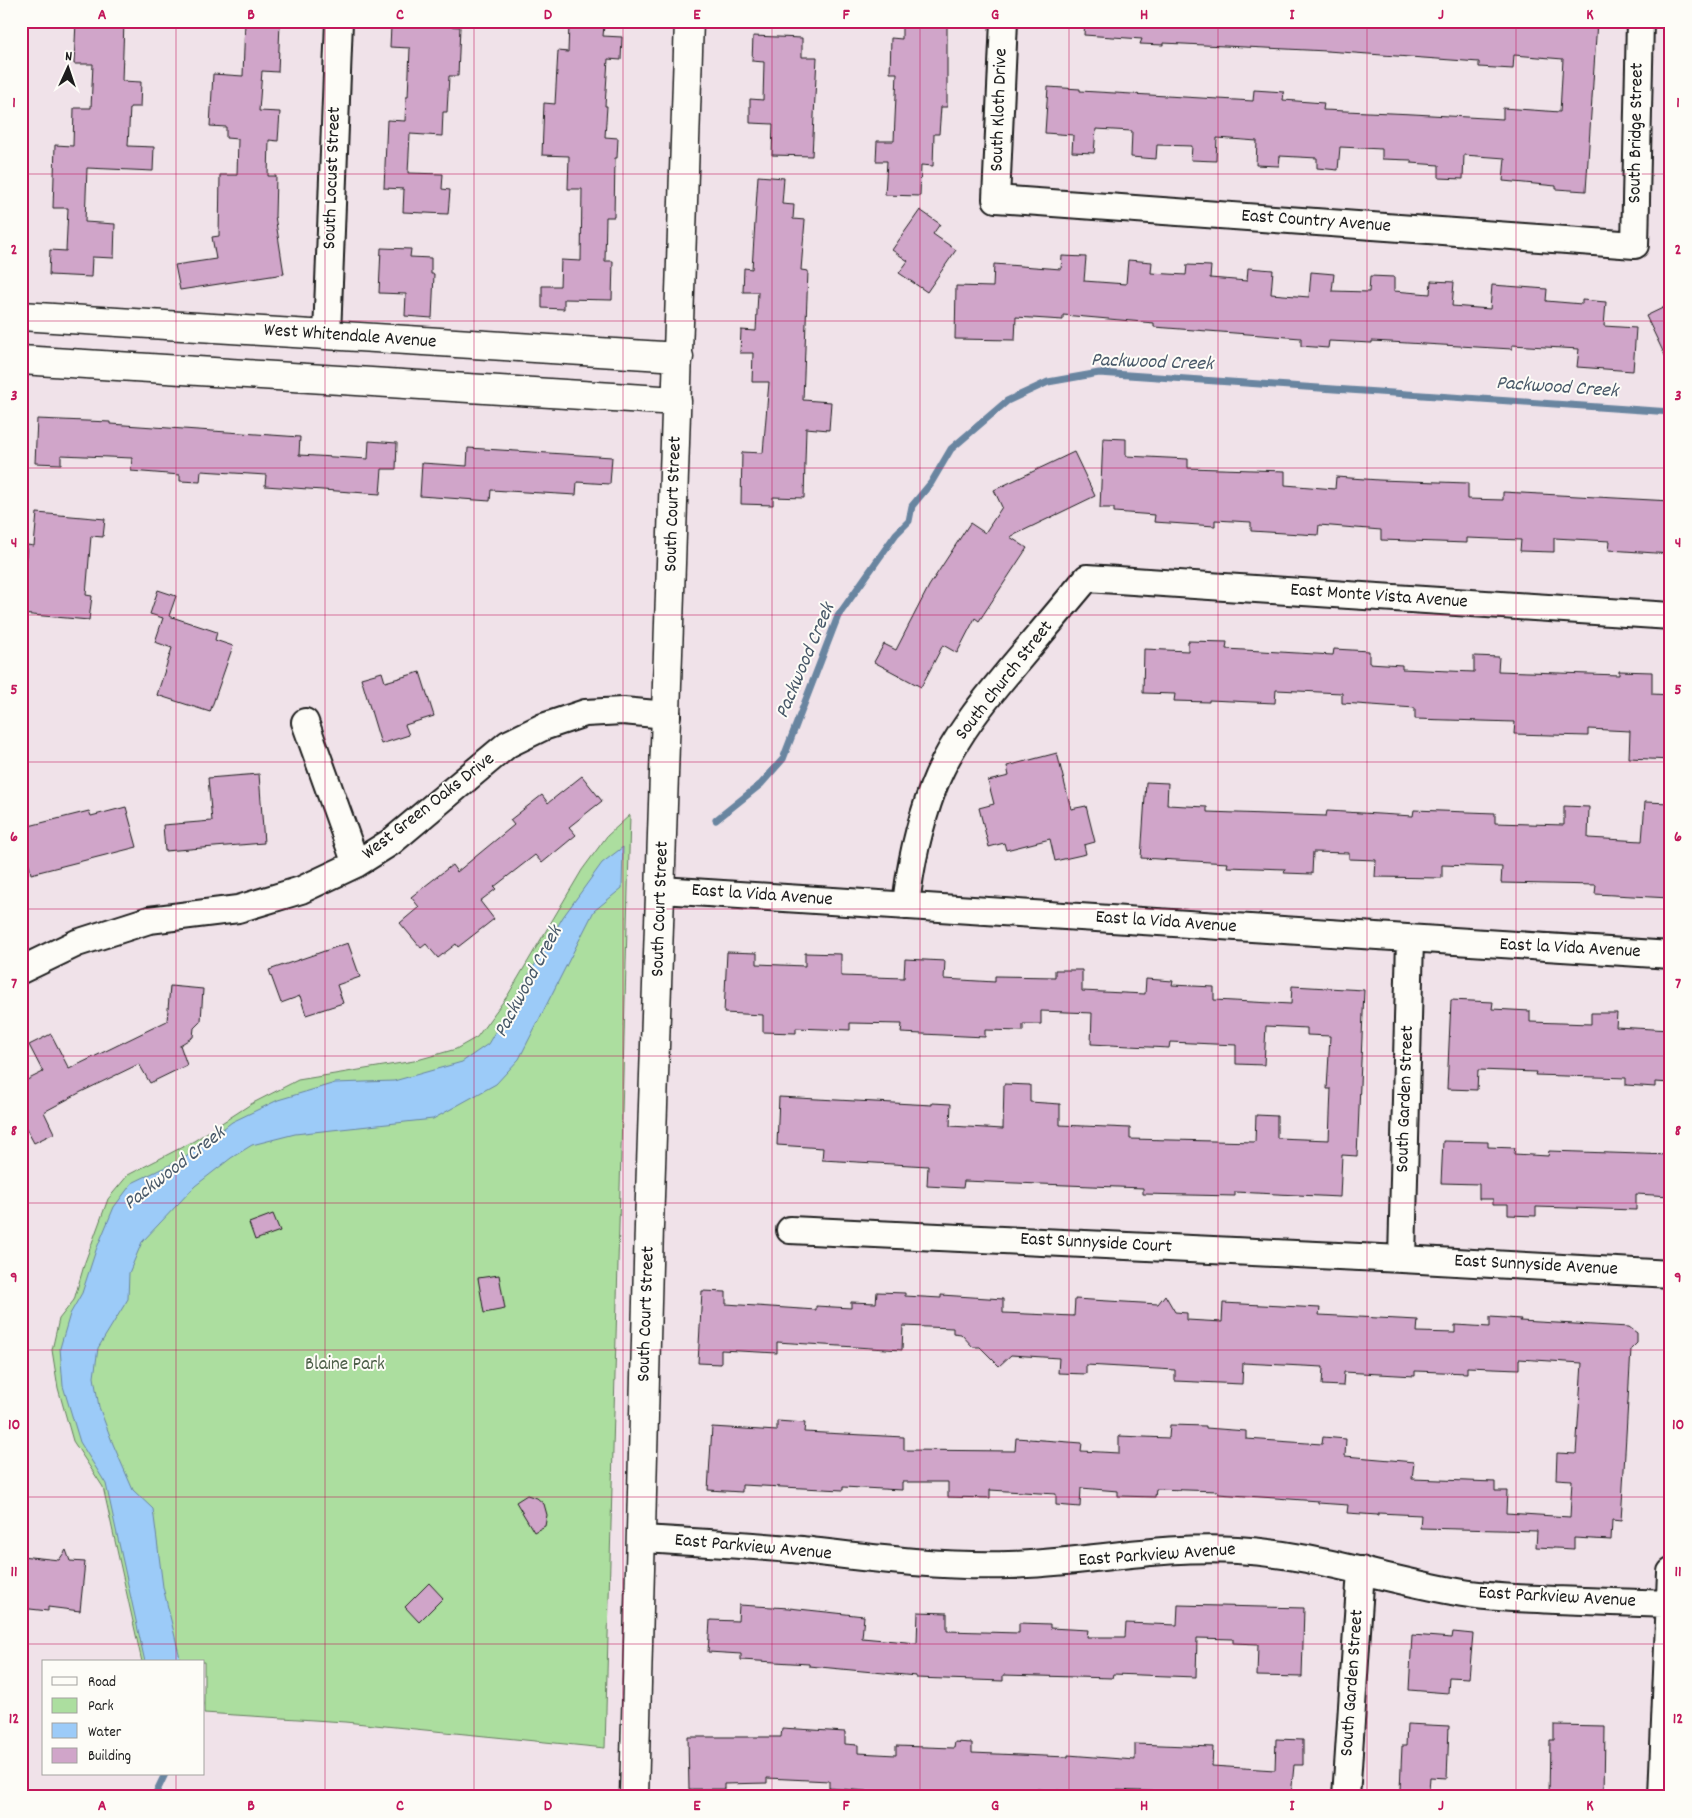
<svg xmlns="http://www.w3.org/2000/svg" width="1692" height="1818" font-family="Dekko,sans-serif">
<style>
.green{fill:#acde9f;stroke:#647d5e}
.water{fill:#9ccbf8;stroke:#6985a0}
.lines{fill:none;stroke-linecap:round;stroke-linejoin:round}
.stream{stroke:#6985a0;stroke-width:7}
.building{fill:#d0a5c9;stroke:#1c1c1c}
.street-casing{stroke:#1c1c1c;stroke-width:30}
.secondary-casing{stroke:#1c1c1c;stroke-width:31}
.street{stroke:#fdfcf7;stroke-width:26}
.secondary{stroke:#fdfcf7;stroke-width:28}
.grid{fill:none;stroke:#c2185b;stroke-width:1;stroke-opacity:0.55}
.labels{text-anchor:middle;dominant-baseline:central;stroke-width:4;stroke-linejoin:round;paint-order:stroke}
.street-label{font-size:19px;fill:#1c1c1c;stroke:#fdfcf7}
.park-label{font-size:19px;fill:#4e604a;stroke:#fdfcf7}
.water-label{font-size:20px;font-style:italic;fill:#495969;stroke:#fdfcf7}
.neatline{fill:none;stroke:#c2185b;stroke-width:2}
.grid-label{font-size:16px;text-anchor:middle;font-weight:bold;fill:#c2185b}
</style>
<rect width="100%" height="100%" fill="#f0e2e9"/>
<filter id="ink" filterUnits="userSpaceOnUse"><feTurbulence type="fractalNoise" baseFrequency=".02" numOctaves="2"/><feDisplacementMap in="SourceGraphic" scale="10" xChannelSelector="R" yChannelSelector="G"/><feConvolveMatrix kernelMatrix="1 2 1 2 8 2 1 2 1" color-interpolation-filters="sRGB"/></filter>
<g filter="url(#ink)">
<path class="green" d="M630 815 605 1748 345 1722 204 1713V1662H142L103 1487 73 1441 58 1388 52 1350 59 1319 74 1300 85 1262 108 1199 128 1175 194 1141 251 1104 298 1080 414 1061 456 1049 477 1037 508 995 582 870 607 836Z"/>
<path class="water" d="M623 847 622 888 594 911 519 1059 496 1084 433 1119 295 1134 252 1145 231 1158 195 1186 142 1242 129 1273 128 1299 98 1348 94 1377 99 1407 113 1444 133 1490 153 1509 163 1587 181 1662H145L106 1484 80 1442 63 1386 60 1348 70 1314 82 1293 96 1250 114 1207 132 1183 186 1157 232 1122 278 1100 335 1083 394 1081 462 1062 488 1044 563 917 602 863Z"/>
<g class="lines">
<path class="stream" d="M716 820 761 784 783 759 838 616 896 534 909 521 912 506 931 483 951 449 1007 401 1048 382 1099 373 1671 412
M154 1797 165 1774"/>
</g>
<path class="building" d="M76 21H124L122 81 141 82 140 107H130L128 146 154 147 153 171 87 168 85 222 115 224 114 258 92 257 91 277 49 275 50 250 66 251 68 208H53L55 145 73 146 74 108H91L93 64H74Z
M245 21 280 23 278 72 262 71 259 111 280 112 278 141 269 140 268 176H276L275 216 284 274 180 290 175 265 216 259 212 237 219 236 220 175H237L238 139 226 138V127L210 126 213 74 243 76Z
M412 21H446L445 26 460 27 458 76H449L447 112H443L442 136 410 134 408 173 443 174 442 189 450 190 448 214 403 212 404 189 384 188 387 120 405 121 406 97H408L410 48 390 47 391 26 412 27Z
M902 21H947V107H941L939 134H934L933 166 921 165 920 196 885 195 887 161H876L877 141H894L897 73H890L891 38 902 39Z
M1085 21H1597L1586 191 1556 189V186L1503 181 1505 158 1464 155 1463 179 1439 178V165L1411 163V160L1382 159V149L1340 147 1338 170 1317 168V158L1280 156 1279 166 1256 165 1257 141 1217 138 1216 161 1191 160 1192 146 1157 145 1156 159 1131 157 1132 131 1096 129 1094 153 1072 152 1073 135 1045 133 1048 87 1080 89V91L1253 101 1254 90 1284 92 1283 100 1324 103 1323 110 1413 114 1503 119V108L1560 112 1563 59 1514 55 1513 69 1479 67V62L1327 51 1163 43V45L1140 44 1142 39 1084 35Z
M569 24 604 26 603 36 622 37 621 60 608 59 605 106H607L605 137 618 138 617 158H615L614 217H606L605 261H613L612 300 564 299V309L542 308V286H560L561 260 581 261 582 189H568L569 156 542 155 544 103 555 104 558 51 568 52Z
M753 36 802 38V57H817L812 156 772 155 773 124 750 123V99L763 100 764 62 752 61Z
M758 176 784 178 782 204 794 205 793 219 805 220 801 270 808 271 803 400 831 402 829 430 806 428 804 498 773 497V505L741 504 742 452 763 453 769 382H752L753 353H740L741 330 756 331 758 292H743L744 268 752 269Z
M920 210 940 224 933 234 956 250 927 292 899 273 908 261 892 250Z
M381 248 411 249 410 257 431 258V274H434L432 318 405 316 406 294 379 293Z
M1062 256 1086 257 1084 281 1126 284 1128 260 1152 262 1151 273 1186 275 1187 265 1211 266 1210 278 1247 281 1248 268 1273 270 1271 294 1309 297 1311 272 1334 274 1332 291 1369 292 1370 276 1394 277V291L1430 294 1431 281 1454 282 1452 306 1490 309 1492 285 1547 289 1546 301 1582 304V300L1606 302 1604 326 1636 328 1633 371 1577 367 1579 349 1512 345V349L1372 341V343L1329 341 1328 348 1301 346V338L1154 327V323L1063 315V320L1016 317 1015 340 955 339 956 286 993 287 994 264 1061 269Z
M1671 304V368L1646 316Z
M37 419 110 422V424L300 437 299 455 368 459 369 441 397 443 396 469H382L380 494 265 486 266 475 201 471 200 482 180 481V475L131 471 132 458 61 455V464L35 463Z
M1103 438 1126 439V456L1188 459V468L1285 471V485L1335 489 1336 477 1379 480 1468 483V499L1503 500V492L1671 501V554L1609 550 1610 541 1554 538V552L1520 551 1521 540 1467 538V543L1381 540V530L1319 525 1318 535 1251 531V522L1215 520V526L1154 522 1155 515 1114 512V508H1100Z
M468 448 612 457 610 484 577 482 576 495 491 490 490 501 420 496 422 463 467 466Z
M1074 452 1095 496 1010 537 1027 548 979 621 975 618 957 653 943 645 921 687 874 662 884 644 896 650 929 586 970 523 985 533 1002 507 994 490Z
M37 513 105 519 103 537 91 536 86 595 92 596 89 620 21 614 27 545 34 546Z
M158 590 176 596 169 616 217 632 215 640 233 646 210 712 157 695 172 648 155 642 163 618 150 614Z
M1188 641 1227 642 1226 649 1333 655 1334 649 1369 651V663L1402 665V669L1474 672V656L1499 657 1498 671 1619 675V671L1652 672V694L1671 695V760L1629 758 1630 731 1588 729V736L1514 734 1515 722 1415 719V708L1342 703V693L1276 690 1275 703 1209 700V702L1174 701 1175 694 1143 693 1144 649 1188 651Z
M382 672 385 682 420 672 434 716 405 725 409 735 381 744 361 678Z
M1057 753 1071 809 1086 806 1095 842 1084 845 1086 854 1055 861 1050 839 1006 850 1004 843 989 847 979 808 994 804 988 781 1009 776 1007 766Z
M259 774 264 843 165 851 163 825 212 821 208 778Z
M582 776 602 801 569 827 576 835 542 863 535 855 494 887 496 889 480 901 494 919 458 947 456 944 438 958 426 944 421 948 400 923 419 907 411 897 452 865 457 872 514 825 510 820 542 795 548 803Z
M1146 782 1168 783 1167 805 1207 807V812L1326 816 1327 811 1413 816 1414 810 1495 813V823L1564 825V806L1589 807 1588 838 1642 841 1645 802 1671 803 1670 898 1595 894 1596 885 1501 883 1502 867 1442 865V878L1375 877 1376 860 1349 859V853L1313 852 1312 874 1284 873 1285 869 1227 867 1228 863 1141 858Z
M126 807 137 847 31 874 21 828 89 811 91 816Z
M348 943 360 977 337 985 343 1003 306 1015 300 996 281 1003 269 970Z
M727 952 757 953V964L805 966V953L841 954V976L904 978 905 959 945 961 944 979 995 982V976L1055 977V970H1082V991L1145 994 1146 979 1173 981 1172 985 1214 987V1000L1291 1004 1292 986 1364 990 1357 1156 1342 1155 1340 1197 1235 1192V1196L1143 1194V1188L964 1181 963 1188 927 1186 928 1166 822 1160 823 1148 777 1145 779 1097 932 1105V1103L951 1104 950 1126 1003 1129 1004 1084 1030 1085V1102L1060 1104V1125L1130 1128V1139L1255 1142 1256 1115 1277 1116V1138L1329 1140 1331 1089H1327L1330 1036 1307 1035V1028L1266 1026 1264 1065 1236 1064V1045L1170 1042 1169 1048 1091 1044 1092 1013 1041 1011V1024H1023V1031L985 1030V1037L901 1033 902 1024 850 1023V1030L796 1028V1033L763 1032V1015L724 1013Z
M170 986 203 989 201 1021 194 1028 193 1037 180 1045 187 1065 150 1083 139 1064 81 1092 44 1112 54 1133 34 1143 21 1119V1083L43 1072 29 1045 51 1034 69 1069 167 1021Z
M1451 1000 1493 1002 1492 1009 1530 1011V1022L1591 1024V1013H1617L1616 1027 1671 1030V1083L1655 1082V1087L1626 1085V1078L1535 1075 1536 1072 1478 1070 1477 1090 1447 1089Z
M1443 1141 1488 1142V1147L1515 1148 1514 1154 1548 1156 1549 1151 1671 1155V1196L1636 1194V1210L1536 1207V1216L1508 1215V1204H1493V1199H1479V1184L1441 1183Z
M273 1214 280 1231 255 1240 249 1223Z
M499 1275 505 1309 484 1313 478 1278Z
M702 1291 726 1292V1304L816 1310V1306L851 1308V1302L876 1303 877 1292 905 1293V1296L941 1298V1295L1003 1299V1313L1074 1316 1075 1299 1158 1304 1165 1295 1175 1312 1187 1313V1320L1222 1322 1223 1303 1320 1308 1319 1315 1418 1320 1417 1332 1455 1333V1325L1490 1327V1317L1521 1319 1520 1321 1629 1327 1637 1333V1343L1631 1349 1621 1521 1612 1520 1611 1540 1574 1538V1549L1536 1547 1537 1531 1420 1528 1421 1515 1378 1513V1515L1347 1513 1348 1505 1318 1503V1501L1218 1494V1491L1156 1489 1155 1497 1118 1496V1491L1081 1488 1080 1507 1056 1505V1494L990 1490V1498L948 1497V1482H902V1490L843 1487V1490L742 1485V1492L708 1490 712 1427 777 1431V1421L805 1423 804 1432 904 1437V1450L1015 1451 1016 1438 1082 1443 1081 1451 1119 1453V1436L1169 1438 1170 1425 1206 1426V1428L1246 1431V1439L1322 1444 1323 1437 1346 1439 1345 1456 1414 1462 1412 1479 1495 1482V1491H1507L1506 1513 1570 1517 1572 1480 1556 1479 1557 1453 1576 1454 1582 1363 1519 1359V1369L1467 1367V1373L1415 1371V1376L1344 1372 1343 1386 1322 1385 1323 1367 1243 1363 1242 1384 1175 1381V1370L1086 1365V1374L1058 1373 1059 1358 1011 1355 999 1366 980 1347H973L961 1334 953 1333V1328L903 1326 902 1350 777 1342V1353L721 1350V1364L698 1363Z
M527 1495 537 1498 544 1504 547 1515 545 1526 534 1532 516 1502Z
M66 1550 70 1561 85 1562 80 1611 48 1607V1611L21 1608V1556L59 1560Z
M429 1583 443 1598 419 1622 405 1607Z
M739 1605 789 1608 864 1616 862 1638 917 1643 918 1612 947 1613V1631L1019 1633V1623L1050 1624V1628L1088 1630 1087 1637H1125L1126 1623 1177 1625 1178 1605 1304 1608 1302 1677 1257 1676 1258 1644 1233 1643V1639L1197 1638 1196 1677 1113 1674 1112 1678 1003 1675V1681L916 1678V1676L809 1666V1664L741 1660V1654L708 1652 710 1620 738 1621Z
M1453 1632 1473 1634 1469 1678 1449 1677 1448 1693 1409 1690 1412 1635 1452 1638Z
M1407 1724 1449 1726 1447 1778 1430 1777 1429 1791 1400 1790 1402 1746H1406Z
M1554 1725 1605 1726 1604 1797H1549L1550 1740H1554Z
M782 1728 845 1732V1744L858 1745V1753L896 1755V1746L954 1748 955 1742 972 1743V1753L1068 1757V1755L1135 1760V1744L1213 1747 1212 1766 1275 1770 1276 1739 1303 1740V1765H1294L1291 1797H1229V1794L1114 1790 1113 1797H1069V1791L1035 1789V1797H867V1791L829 1788V1781L767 1778V1783L724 1784V1789H689L688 1737H781Z"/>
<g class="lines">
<g class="street-casing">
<path id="street" d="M1004 21 996 199 1635 245 1640 21
M327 335 339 21
M305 722 356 864
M661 890 1671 955
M906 906C910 865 919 826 933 788 951 740 986 698 1019 659 1042 632 1064 605 1087 578L1671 616
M21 970 77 943 149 920 238 909 301 890 356 864 391 842 508 744 543 727 585 713 623 711 667 715
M790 1230 1402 1259 1671 1274
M1402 1259 1410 939
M641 1539C695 1542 749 1545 802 1550 871 1558 940 1567 1009 1565 1085 1563 1161 1545 1237 1550 1311 1554 1380 1578 1452 1591 1486 1598 1521 1598 1555 1600 1593 1601 1631 1603 1670 1604
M1346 1797 1361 1570
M1662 1797 1671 1572"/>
</g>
<g class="secondary-casing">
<path id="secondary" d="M21 316 679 357
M21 360 677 401
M634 1797 649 1226 689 21"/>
</g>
<use href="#street" class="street"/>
<use href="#secondary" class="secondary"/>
</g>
</g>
<path class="grid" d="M176 21V1662M325 21V1797M474 21V1797M623 21V1797M772 21V1797M920 21V1797M1069 21V1797M1218 21V1797M1367 21V1797M1516 21V1797M21 174H1671M21 321H1671M21 468H1671M21 615H1671M21 762H1671M21 909H1671M21 1056H1671M21 1203H1671M21 1350H1671M21 1497H1671M21 1644H1671M176 1774V1797"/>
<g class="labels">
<g class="street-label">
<text transform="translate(1000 110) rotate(-88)">South Kloth Drive</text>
<text transform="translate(1637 133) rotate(-89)">South Bridge Street</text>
<text transform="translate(333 178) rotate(-88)">South Locust Street</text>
<text transform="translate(1316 222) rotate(4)">East Country Avenue</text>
<text transform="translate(350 337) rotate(4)">West Whitendale Avenue</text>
<text transform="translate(674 504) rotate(-88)">South Court Street</text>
<text transform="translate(1379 597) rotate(4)">East Monte Vista Avenue</text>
<text transform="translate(1005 681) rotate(-52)">South Church Street</text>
<text transform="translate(429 807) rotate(-38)">West Green Oaks Drive</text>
<text transform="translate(762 896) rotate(4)">East la Vida Avenue</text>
<text transform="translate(661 909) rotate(-88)">South Court Street</text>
<text transform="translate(1166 923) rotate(4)">East la Vida Avenue</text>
<text transform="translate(1570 949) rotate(3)">East la Vida Avenue</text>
<text transform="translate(1406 1099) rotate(-88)">South Garden Street</text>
<text transform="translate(1096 1244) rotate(3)">East Sunnyside Court</text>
<text transform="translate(1536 1266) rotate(3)">East Sunnyside Avenue</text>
<text transform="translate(647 1314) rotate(-88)">South Court Street</text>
<text transform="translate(753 1548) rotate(5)">East Parkview Avenue</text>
<text transform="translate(1157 1556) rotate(-4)">East Parkview Avenue</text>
<text transform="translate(1557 1598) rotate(3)">East Parkview Avenue</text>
<text transform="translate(1353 1683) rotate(-86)">South Garden Street</text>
</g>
<g class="park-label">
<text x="345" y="1365">Blaine Park</text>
</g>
<g class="water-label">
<text transform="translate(1152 363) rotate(2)">Packwood Creek</text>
<text transform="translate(1557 388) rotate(4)">Packwood Creek</text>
<text transform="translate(806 661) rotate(-67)">Packwood Creek</text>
<text transform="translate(529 982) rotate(-62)">Packwood Creek</text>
<text transform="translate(175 1169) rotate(-38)">Packwood Creek</text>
</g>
</g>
<rect width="1692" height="1818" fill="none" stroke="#fdfcf7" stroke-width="55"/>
<rect x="42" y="1660" width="162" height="115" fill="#fdfcf7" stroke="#a3a29f"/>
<rect x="52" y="1677" width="25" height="8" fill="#fdfcf7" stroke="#a3a29f"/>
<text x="88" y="1686" font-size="15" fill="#1c1c1c">Road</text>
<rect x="52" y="1698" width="25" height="15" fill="#acde9f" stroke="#a3a29f"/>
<text x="88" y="1710" font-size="15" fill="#1c1c1c">Park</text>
<rect x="52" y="1723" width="25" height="15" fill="#9ccbf8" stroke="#a3a29f"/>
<text x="88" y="1736" font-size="15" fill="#1c1c1c">Water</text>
<rect x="52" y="1748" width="25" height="15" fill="#d0a5c9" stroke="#a3a29f"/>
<text x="88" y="1760" font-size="15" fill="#1c1c1c">Building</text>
<g transform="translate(68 68) rotate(3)" stroke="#fdfcf7" stroke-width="4" paint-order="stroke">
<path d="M0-4L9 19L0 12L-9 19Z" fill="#1c1c1c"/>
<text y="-8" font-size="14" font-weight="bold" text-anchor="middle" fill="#1c1c1c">N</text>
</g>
<rect x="28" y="28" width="1636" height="1762" class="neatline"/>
<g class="grid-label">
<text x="102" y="19">A</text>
<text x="251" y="19">B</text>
<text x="400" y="19">C</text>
<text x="548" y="19">D</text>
<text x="697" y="19">E</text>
<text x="846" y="19">F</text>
<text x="995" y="19">G</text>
<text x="1144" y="19">H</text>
<text x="1292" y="19">I</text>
<text x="1441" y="19">J</text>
<text x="1590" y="19">K</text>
<text x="14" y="107">1</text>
<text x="1678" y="107">1</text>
<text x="14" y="254">2</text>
<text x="1678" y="254">2</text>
<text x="14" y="400">3</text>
<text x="1678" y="400">3</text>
<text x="14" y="547">4</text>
<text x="1678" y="547">4</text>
<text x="14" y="694">5</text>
<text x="1678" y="694">5</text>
<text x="14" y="841">6</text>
<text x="1678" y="841">6</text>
<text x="14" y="988">7</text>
<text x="1678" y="988">7</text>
<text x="14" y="1135">8</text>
<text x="1678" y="1135">8</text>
<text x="14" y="1282">9</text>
<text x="1678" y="1282">9</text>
<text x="14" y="1429">10</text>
<text x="1678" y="1429">10</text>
<text x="14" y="1576">11</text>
<text x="1678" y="1576">11</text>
<text x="14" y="1723">12</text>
<text x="1678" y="1723">12</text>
<text x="102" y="1810">A</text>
<text x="251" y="1810">B</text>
<text x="400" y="1810">C</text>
<text x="548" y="1810">D</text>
<text x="697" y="1810">E</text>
<text x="846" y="1810">F</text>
<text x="995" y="1810">G</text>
<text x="1144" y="1810">H</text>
<text x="1292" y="1810">I</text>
<text x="1441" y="1810">J</text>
<text x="1590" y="1810">K</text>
</g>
</svg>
